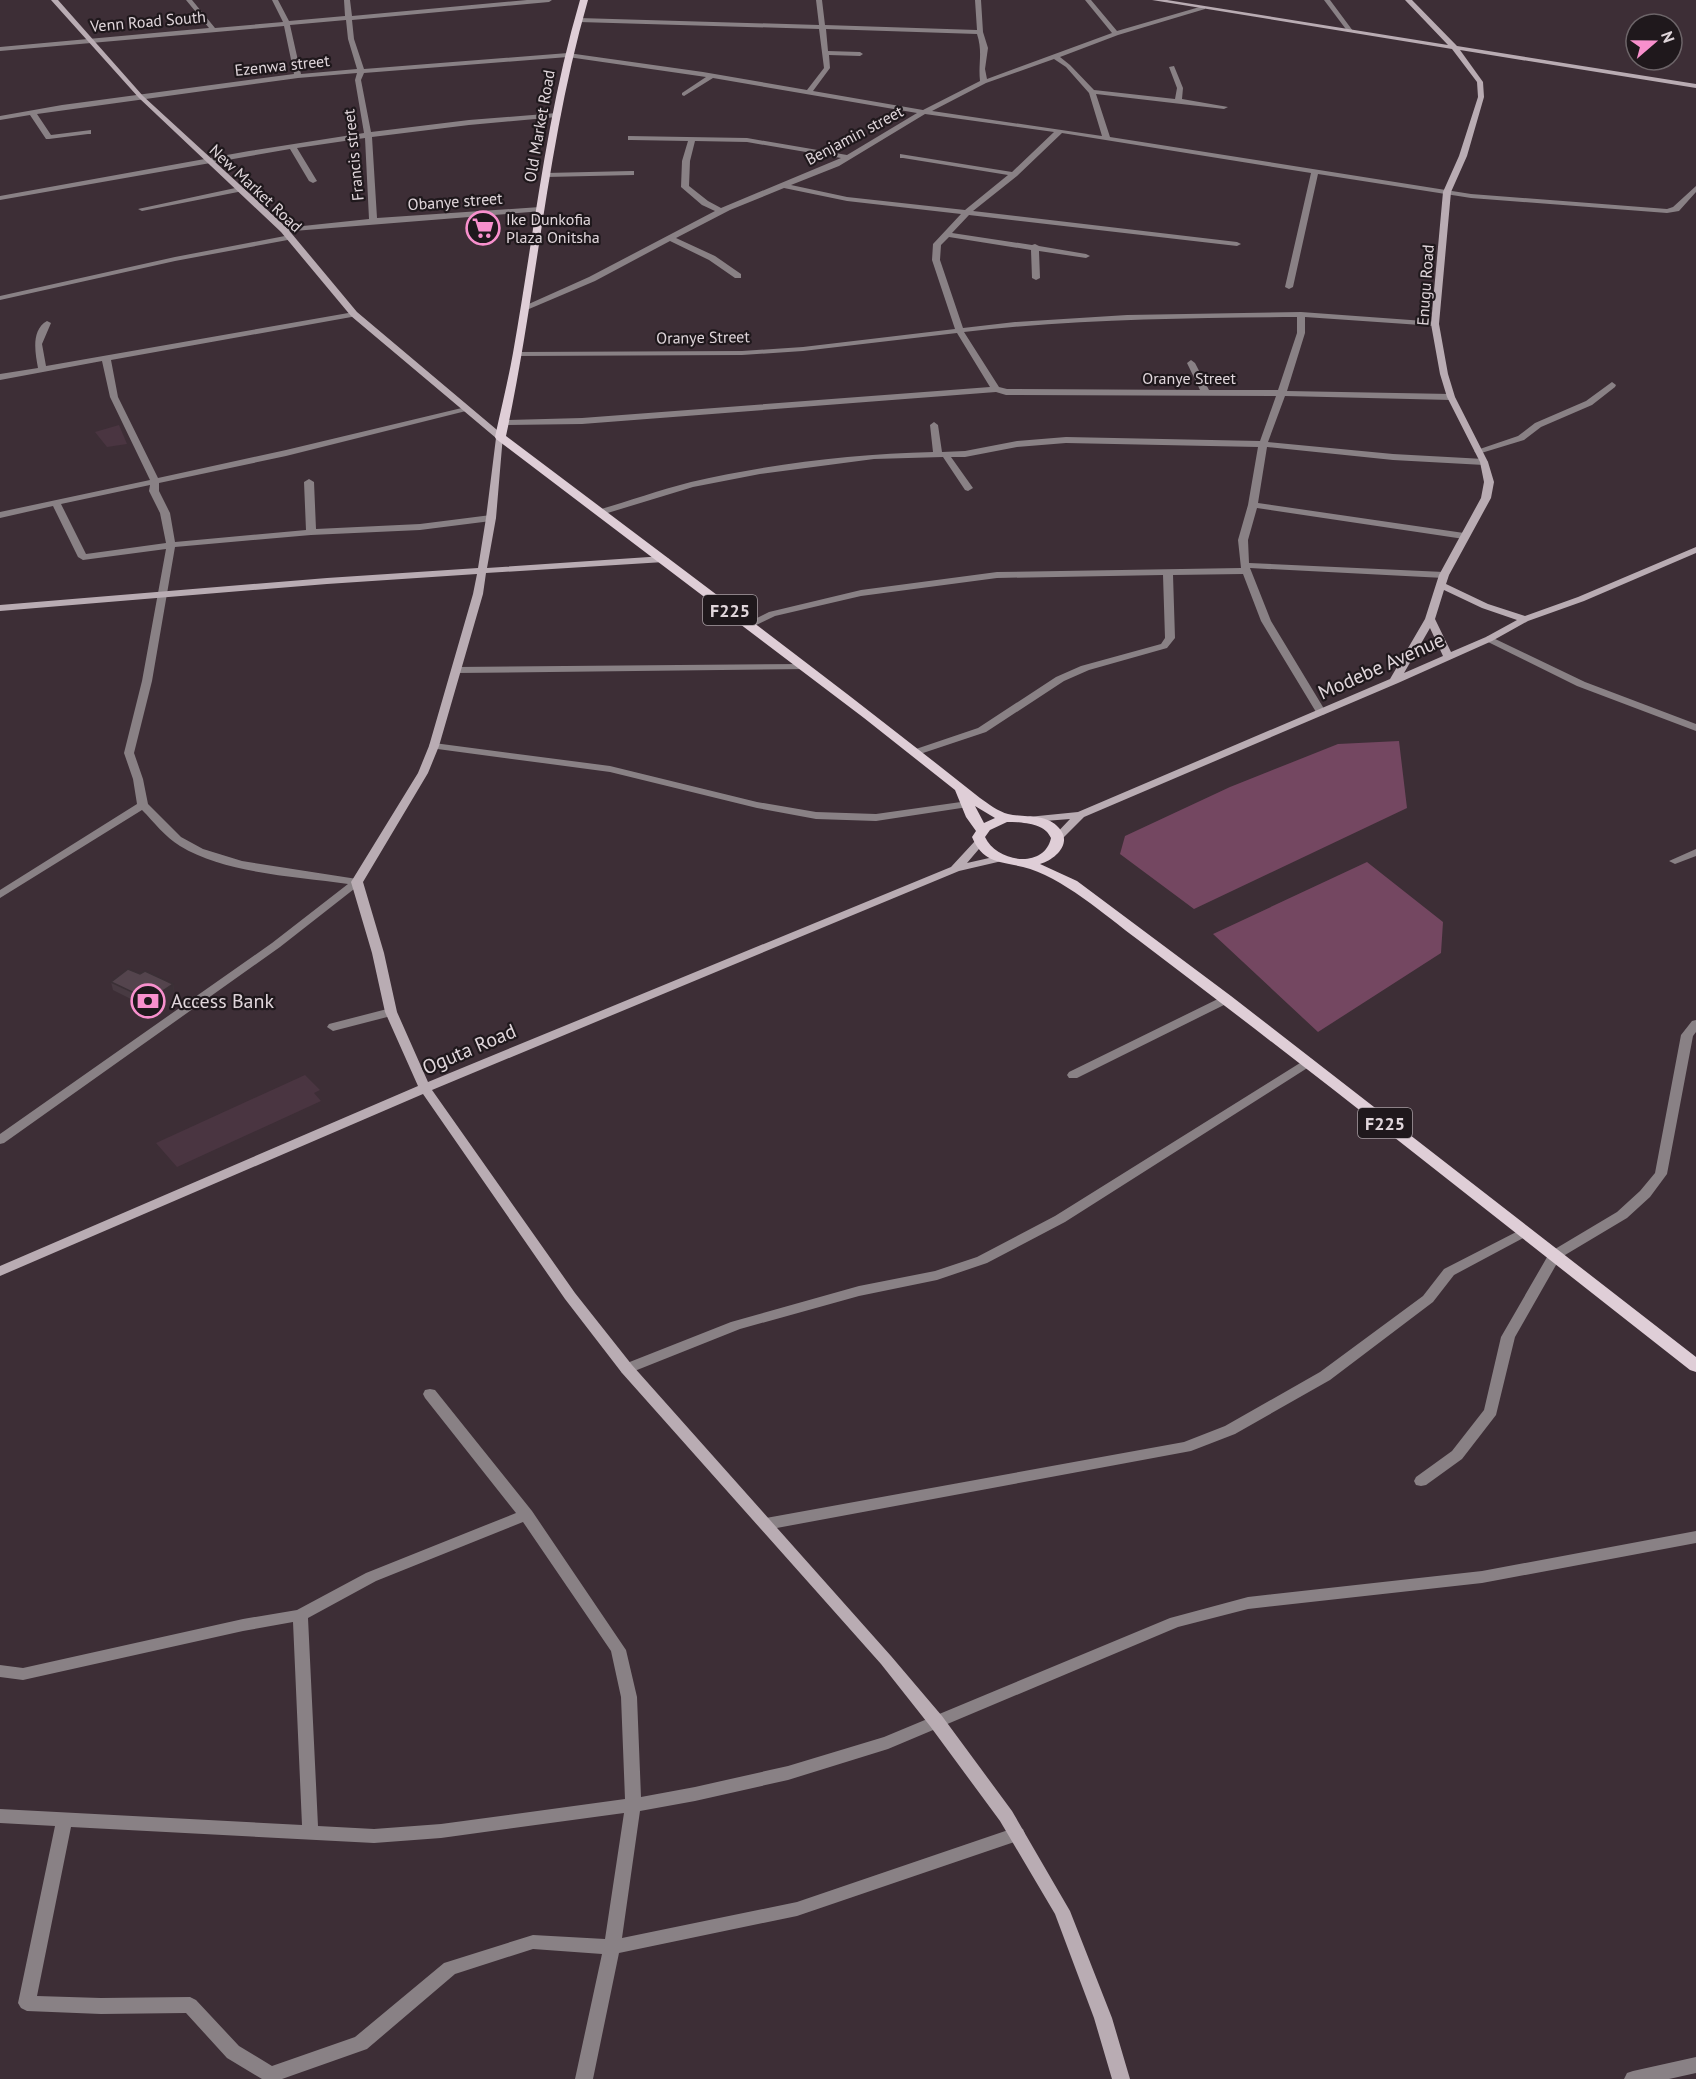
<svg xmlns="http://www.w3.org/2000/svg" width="1696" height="2079" font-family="'PT Sans',sans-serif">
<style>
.built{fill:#4a3541}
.green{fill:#744761}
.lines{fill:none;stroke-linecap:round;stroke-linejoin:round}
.street{fill:#898185;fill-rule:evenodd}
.secondary{fill:#b9acb3;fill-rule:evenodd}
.primary{fill:#dfced7;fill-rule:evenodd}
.wall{fill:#483a42}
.shaded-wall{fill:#3b3036}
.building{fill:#54444d;stroke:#3b3036;stroke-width:1.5}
.labels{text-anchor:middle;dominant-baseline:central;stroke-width:4.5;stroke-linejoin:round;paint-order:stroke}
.far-street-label{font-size:16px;fill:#e0d6db;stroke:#1f181c}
.far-poi-label{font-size:16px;fill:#e0d6db;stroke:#1f181c;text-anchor:start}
.shield{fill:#1f181c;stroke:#a69da2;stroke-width:1.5}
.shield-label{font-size:18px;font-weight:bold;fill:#e0d6db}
.street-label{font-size:20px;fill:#e0d6db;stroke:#1f181c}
.poi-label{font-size:20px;fill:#e0d6db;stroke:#1f181c;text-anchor:start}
</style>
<rect width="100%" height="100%" fill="#3d2e36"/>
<path class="built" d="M119 425 127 444 107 447 95 432Z
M305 1075 320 1090 314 1093 321 1101 177 1167 156 1143Z"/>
<path class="green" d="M1399 741 1407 808 1194 909 1120 854 1125 836 1230 787 1338 744Z
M1367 862 1443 922 1441 953 1318 1032 1213 934Z"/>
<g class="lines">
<path class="street" d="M186 0H192L215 28 283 22 272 0H278L289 21 345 16 344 0H350L352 16 527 0H552L549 2 352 20 354 39 364 69 568 53 703 72 807 90 824 68 819 29 579 22 576 20 579 18 819 25 816 0H822L825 25 977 30 975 0H981L983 32 988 48 985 69 987 79 1112 33 1085 0H1091L1117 31 1203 6 1205 7V9L1118 35 1060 57 1070 65 1094 90 1175 99 1177 88 1169 67 1174 66 1183 88 1182 99 1228 107 1224 109 1096 94 1110 137 1471 194 1667 209 1673 207 1696 186V192L1679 211 1667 213 1471 198 1318 174 1293 287 1289 289 1285 287 1311 173 1062 133 1017 176 973 211 1237 242 1241 244 1237 246 969 215 952 233 1032 245 1035 244 1039 246 1086 254 1090 256 1086 258 1039 251 1040 278 1036 280 1032 278 1031 250 949 237 941 245 940 260 963 328 1015 322 1127 315 1301 312 1438 322V326H1435L1305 317V333L1287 391 1451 394 1455 397 1451 400 1285 396 1268 442 1393 454 1484 459 1488 462 1484 465 1393 460 1267 447 1258 503 1464 533 1469 536 1464 539 1257 508 1248 540 1249 563 1444 572 1449 575 1444 578 1250 568 1271 621 1326 712 1325 714 1321 715 1316 712 1261 621 1243 574 1173 575 1175 638 1167 648 1089 670 1064 681 986 732 917 755 913 754 912 752 913 750 978 728 1056 677 1081 666 1161 644 1165 638 1163 575 997 578 861 596 775 616 750 628 745 625 747 623 769 612 861 590 997 572 1241 568 1238 540 1248 505 1258 447 1066 443 1017 447 965 457H951L973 488 968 491 965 490 943 457 874 459 760 474 693 487 601 515 598 514V510C629 501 659 490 691 482 770 464 852 454 933 452L930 425 934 422 938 425 942 452 965 451 1017 441 1066 437 1260 441 1276 396 1006 395 996 392 582 424 501 425 500 423 504 420 582 418 990 387 957 333 803 351 742 355 518 356 514 354 518 352 742 351 803 347 955 329 932 260 933 244 961 214 847 201 784 188 730 210 676 238 715 256 741 274V278H735L709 260 670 241 595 281 529 309 522 307 589 277 715 211 702 205 681 187 682 161 688 141 631 140H628V136L747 138 847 155 917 113 713 78 684 96 682 95V93L706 77 568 57 364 73 361 80 371 132 469 120 557 113 561 115 557 117 469 125 372 137 377 218 540 207 544 209 543 211 281 232V228H284L369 219 365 138 297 148 317 181 313 183 309 181 290 149 0 200V196L249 151 364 133 355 80 357 73 298 78 37 114 51 135 91 130V134H88L49 139H46L30 115 0 120V116L62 105 294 74 284 26 0 51V47L209 28ZM346 20 348 39 357 69 301 74 290 25ZM826 29 977 34C983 53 978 63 980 81L923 110 813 91 830 68 829 55 860 56 863 54 860 52 828 51ZM1054 59 1066 67 1089 93 1102 136 932 111 986 83ZM925 114 1054 132 1012 172 900 154V158H903L1008 175 965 210 847 197 791 185 839 166ZM695 141 747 142 841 158 721 208 708 201 689 186 690 161ZM1297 317V333L1278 390H1209L1195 363 1191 360 1187 363 1200 390 1007 389 999 387 964 332C1075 319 1186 318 1297 317Z
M1324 0H1330L1353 31 1352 32H1348Z
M631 171H634V175L546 177 542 175 546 173Z
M240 187 244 189 243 191 142 211 138 209Z
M290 235 294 237 293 239 175 261 0 300V296L175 257Z
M354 312 358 314 357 316 111 360 118 397 158 478 286 450 466 407 470 410 286 456 159 483V491L170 513 175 542 306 530 304 482 309 479 314 482 316 529 420 524 491 515 496 518 491 521 420 530 311 535 175 547 152 681 134 753 143 779 148 804 181 837 203 849 242 861 357 879 363 882 280 947 4 1143 0 1144V1134L272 943 348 884C295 876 226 874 180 846 165 837 154 822 142 810L0 898V890L137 804 133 779 124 753 142 681 166 549 83 560 78 557 53 506 0 518V512L150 480 110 397 102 361 0 380V374L38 368C35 352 31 330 47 321L51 323 42 344 46 366ZM150 485 149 491 160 513 166 543 86 554 61 504Z
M1612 382 1616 385 1615 387 1592 405 1541 427 1524 440 1478 454 1474 451 1518 436 1535 423 1586 401Z
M1489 636 1585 682 1696 724V731L1577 686 1486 641V637Z
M805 664 810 667 809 669 456 673 451 670 456 667Z
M434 743 610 766 757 802 816 812 876 814 968 801 973 804 968 807 876 821 816 819 757 808 610 772 430 748 429 746 430 744Z
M1696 849V856L1675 864 1669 861Z
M1226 995 1230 996 1232 999 1230 1002 1077 1078H1069L1067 1075 1069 1072Z
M391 1008 397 1012 395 1015 333 1031 327 1027 329 1024Z
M1696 1020V1032L1693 1036 1667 1174 1650 1197 1627 1218 1560 1258 1515 1337 1496 1415 1462 1459 1426 1485 1421 1486 1416 1485 1414 1481 1416 1477 1452 1451 1484 1410 1501 1337 1550 1252 1617 1212 1640 1191 1655 1173 1681 1035 1692 1021Z
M1308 1058 1312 1059 1314 1062 1312 1065 1065 1222 987 1263 937 1280 859 1296 740 1329 627 1374 622 1373 620 1369 622 1365 731 1322 859 1286 935 1271 977 1257 1055 1216Z
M1524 1228 1529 1229 1531 1232 1529 1235 1454 1275 1433 1302 1330 1380 1235 1434 1191 1451 766 1530 761 1528 759 1524 761 1520 766 1518 1184 1442 1225 1426 1320 1372 1423 1296 1444 1269Z
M430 1389 435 1390 532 1511 626 1650 637 1697 641 1797 695 1787 788 1766 884 1737 1170 1618 1248 1597 1482 1571 1696 1531V1543L1482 1583 1248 1609 1178 1627 888 1749 788 1780 695 1801 640 1811 622 1938 797 1902 1017 1827 1023 1829 1025 1834 1023 1839 797 1916 619 1953 593 2079H575L602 1954 533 1949 455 1974 367 2049 282 2079H262L227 2058 186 2013 101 2014 27 2011 21 2008 18 2003 55 1826 0 1823V1809L302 1825 293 1622 243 1631 23 1680 0 1677V1665L23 1668 243 1619 297 1610 366 1573 516 1513 425 1398 423 1394 425 1390ZM523 1522 611 1651 621 1697 625 1799 441 1824 374 1829 318 1826 308 1618 376 1581ZM624 1813 605 1939 533 1935 444 1963 355 2037 272 2066 239 2046 196 2000 190 1997 101 1998 37 1996 71 1827 374 1843 441 1838Z
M1696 2057V2073L1669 2079H1624L1627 2073 1633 2071Z"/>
<path class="secondary" d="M51 0H58L143 96 287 228 357 312 503 435 496 518 487 568 664 556 669 559 664 562 486 573 483 594 439 746 428 773 363 882 384 953 397 1012 428 1082 951 867 975 841H983L984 843 967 863 998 856 1004 859 1002 861 959 871 432 1090 575 1293 632 1365 891 1656 942 1716 1012 1811 1070 1911 1112 2018 1130 2079H1112L1094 2018 1055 1914 1000 1821 930 1726 881 1664 622 1373 565 1299 423 1094 0 1276V1266L418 1086 385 1012 372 953 351 882 418 773 429 746 473 594 477 574 327 584 0 611V605L327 578 478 568 486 518 496 438 351 316 281 232 139 98Z
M1152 0H1167L1448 45 1405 0H1412L1457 46 1696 84V88L1460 50 1483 82 1484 97 1467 156 1451 192 1439 324 1448 374 1455 397 1488 462 1494 482 1491 498 1449 575 1446 584 1488 604 1525 616 1578 597 1696 547V553L1584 601 1528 621 1492 641 1398 683 1084 817 1061 840 1057 841 1052 838 1070 819 1032 822 1028 821 1027 819 1028 817 1078 812 1390 679 1425 619 1439 575 1481 498 1484 482 1480 462 1447 397 1440 374 1431 324 1443 192 1459 156 1478 97 1477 82 1452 49ZM1444 590 1482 608 1517 620 1486 637 1451 652 1435 619ZM1430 628 1443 656 1404 673Z"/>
<path class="primary" d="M580 0H588C547 142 537 291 506 436 665 556 824 674 980 798 987 803 999 812 1008 814 1025 818 1046 813 1059 828 1073 843 1055 860 1040 864L1077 881 1231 996 1696 1357V1372L1690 1370C1506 1226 1324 1080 1137 939 1106 916 1061 876 1023 867 999 861 983 863 972 837L976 831 966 817 955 790 864 718 496 439 495 437C501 409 508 381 513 353 534 235 546 115 580 0ZM975 806 995 818 984 823ZM1007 822C1022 822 1045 823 1051 838 1044 870 996 862 985 837L990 830Z"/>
</g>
<path class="wall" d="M140 974 173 984 174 992 151 1009 113 990 111 982Z"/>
<path class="shaded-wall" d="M173 984 174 992 151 1009 149 1000Z"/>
<path class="building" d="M128 969 140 974 145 971 173 984 149 1000 111 982Z"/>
<defs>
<g id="supermarket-ring" transform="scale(1.725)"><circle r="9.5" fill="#1f181c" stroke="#f890cd" stroke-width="1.5"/><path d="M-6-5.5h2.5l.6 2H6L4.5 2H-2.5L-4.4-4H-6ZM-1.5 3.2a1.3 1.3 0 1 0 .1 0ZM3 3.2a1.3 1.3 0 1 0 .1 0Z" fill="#f890cd"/></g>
<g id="bank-ring" transform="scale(1.725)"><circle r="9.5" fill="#1f181c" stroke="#f890cd" stroke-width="1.5"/><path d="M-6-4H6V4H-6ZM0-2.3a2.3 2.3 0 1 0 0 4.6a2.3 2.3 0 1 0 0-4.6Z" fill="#f890cd"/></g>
</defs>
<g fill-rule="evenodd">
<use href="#supermarket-ring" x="483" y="228"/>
<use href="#bank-ring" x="148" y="1001"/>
</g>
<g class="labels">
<g class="far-street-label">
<text transform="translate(148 21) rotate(-5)">Venn Road South</text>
<text transform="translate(282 65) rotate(-6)">Ezenwa street</text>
<text transform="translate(539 126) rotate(-80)">Old Market Road</text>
<text transform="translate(854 135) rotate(-28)">Benjamin street</text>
<text transform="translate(353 155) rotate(-96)">Francis street</text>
<text transform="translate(256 188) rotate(43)">New Market Road</text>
<text transform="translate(455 201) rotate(-4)">Obanye street</text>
<text transform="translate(1425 285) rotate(-86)">Enugu Road</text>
<text transform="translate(703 337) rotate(-1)">Oranye Street</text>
<text x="1189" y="378">Oranye Street</text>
</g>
<g class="far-poi-label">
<text x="506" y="219">Ike Dunkofia<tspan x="506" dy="18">Plaza Onitsha</tspan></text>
</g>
<g class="shield">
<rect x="703" y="595" width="54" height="30" rx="4.5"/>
<rect x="1358" y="1108" width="54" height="30" rx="4.5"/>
</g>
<g class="shield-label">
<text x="730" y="610">F225</text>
<text x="1385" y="1123">F225</text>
</g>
<g class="street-label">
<text transform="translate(1381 666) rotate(-24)">Modebe Avenue</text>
<text transform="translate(469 1049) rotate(-23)">Oguta Road</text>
</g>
<g class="poi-label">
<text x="171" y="1001">Access Bank</text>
</g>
</g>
<g transform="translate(1654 42) rotate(70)"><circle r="28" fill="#1f181c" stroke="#6c6468" stroke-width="1.5"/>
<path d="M0-4.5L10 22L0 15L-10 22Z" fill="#f890cd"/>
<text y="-9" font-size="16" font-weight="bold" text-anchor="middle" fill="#e0d6db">N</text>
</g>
</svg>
